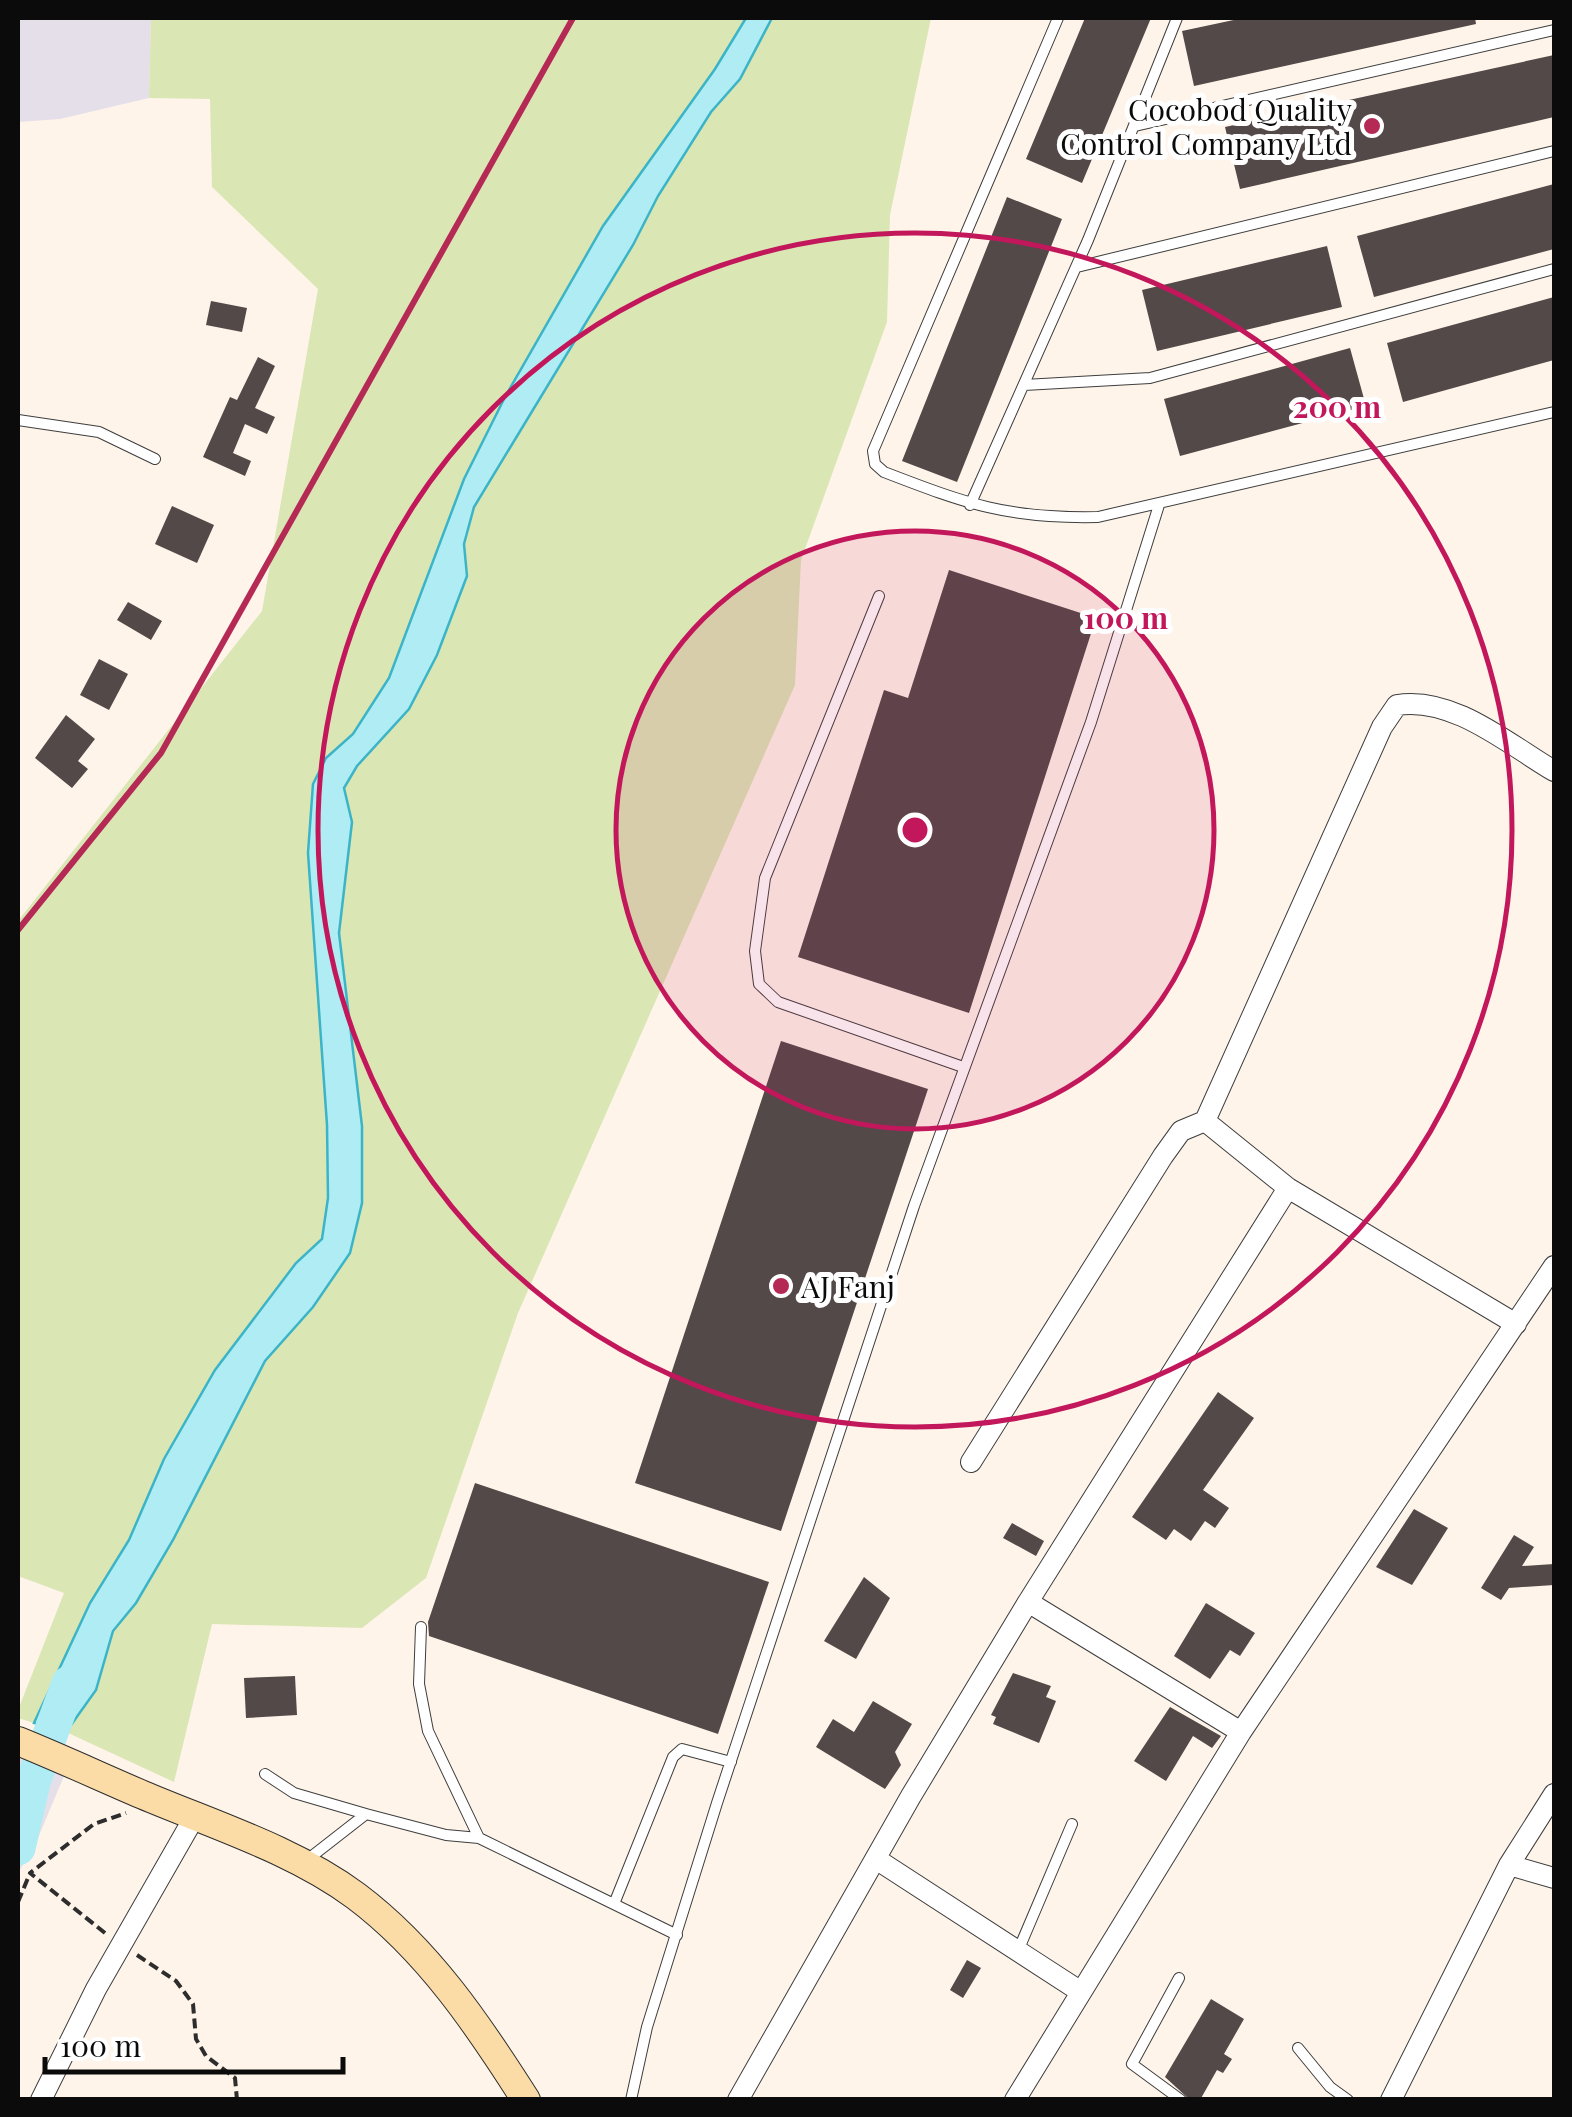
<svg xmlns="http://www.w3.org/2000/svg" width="1572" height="2117" font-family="'Playfair Display',serif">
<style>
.industrial{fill:#e5dfea}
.green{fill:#dbe6b5}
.water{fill:#b0ecf3;stroke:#3bb4c7;stroke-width:2.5}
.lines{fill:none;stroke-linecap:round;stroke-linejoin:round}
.river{stroke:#b0ecf3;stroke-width:35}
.building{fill:#534948}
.service-casing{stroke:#3e3e3e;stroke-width:12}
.minor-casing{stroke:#3e3e3e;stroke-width:22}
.secondary-casing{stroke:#2d2d2d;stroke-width:30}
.path{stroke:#2d2d2d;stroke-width:4;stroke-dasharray:10 5;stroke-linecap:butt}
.service{stroke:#fff;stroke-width:10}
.minor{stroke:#fff;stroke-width:20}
.secondary{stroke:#fbdca7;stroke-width:28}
.rail{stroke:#b42a55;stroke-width:6}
.ring{fill:none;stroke:#c2185b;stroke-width:5}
.poi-dot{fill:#b42a55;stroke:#fff;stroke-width:4}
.labels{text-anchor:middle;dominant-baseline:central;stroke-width:10;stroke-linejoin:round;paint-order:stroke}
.poi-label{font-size:30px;fill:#0b0b0b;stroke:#fff;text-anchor:end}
.centre{fill:#c2185b;stroke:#fff;stroke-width:5}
.ring-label{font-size:30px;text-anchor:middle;font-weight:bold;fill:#c2185b;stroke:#fff;stroke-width:10;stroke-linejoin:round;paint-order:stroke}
</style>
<rect width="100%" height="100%" fill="#fef4e9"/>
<path class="industrial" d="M18 18H151L149 98 60 119 18 122Z
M18 1758 64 1776 35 1845 18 1873Z"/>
<path class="green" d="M151 18H746L715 69 603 226 505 397 464 479 389 678 353 734 326 758 313 784 308 853 327 1125 328 1198 322 1239 296 1263 215 1370 164 1459 129 1540 90 1603 34 1723 18 1718V1710L64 1593 18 1576V921L262 611 318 289 212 187 210 99 149 98Z
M772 18H931L890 215 887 322 801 560 795 685 518 1313 426 1578 362 1628 212 1624 174 1782 66 1732 96 1690 113 1631 136 1603 173 1540 265 1361 313 1307 356 1068 339 933 352 822 344 788 357 766 409 709 467 577 464 544 474 507 633 245 658 196 711 112 740 79Z"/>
<path class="water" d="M746 18H772L740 79 711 112 658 196 633 245 474 507 464 544 467 576 437 655 409 709 357 766 344 788 352 822 339 933 362 1126V1203L350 1253 313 1307 265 1361 173 1540 136 1603 113 1631 96 1690 66 1732 34 1723 90 1603 129 1540 164 1459 215 1370 296 1263 322 1239 328 1198 327 1125 308 853 313 784 326 758 353 734 389 678 464 479 505 397 603 226 715 69Z"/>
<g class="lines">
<path class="river" d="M18 1848 33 1782 69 1683"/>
</g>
<path class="building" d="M1085 18H1151L1082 183 1026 159Z
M1243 18H1475L1476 24 1194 86 1182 31Z
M1554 55V117L1240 189 1225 127Z
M1554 184V249L1374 297 1357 236Z
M1007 197 1062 219 957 482 902 461Z
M1327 246 1342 307 1157 351 1142 290Z
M1554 297V360L1403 402 1387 343Z
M211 301 247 308 242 332 206 325Z
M1350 348 1366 406 1180 456 1164 399Z
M258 357 275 366 255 408 275 417 267 434 245 424 233 453 251 461 245 476 203 457 230 397 237 400Z
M172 506 214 525 197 563 155 544Z
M949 570 1096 618 969 1013 798 957 884 690 908 698Z
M128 602 162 621 151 640 117 620Z
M99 659 128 674 109 710 80 695Z
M66 715 95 739 78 761 88 769 72 788 35 758Z
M781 1041 928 1089 781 1531 635 1483Z
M1218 1392 1254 1418 1203 1490 1229 1508 1215 1528 1205 1521 1191 1541 1174 1529 1166 1540 1132 1517Z
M475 1483 769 1582 718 1734 429 1636 428 1622Z
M1414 1509 1448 1528 1412 1585 1376 1567Z
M1012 1523 1044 1541 1036 1556 1003 1538Z
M1514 1535 1534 1547 1522 1566 1554 1564V1585L1509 1588 1501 1600 1481 1588Z
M864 1577 890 1598 856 1659 824 1641Z
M1206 1603 1255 1633 1240 1656 1230 1650 1210 1679 1174 1656Z
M1013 1673 1051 1686 1046 1697 1056 1701 1039 1743 993 1724 996 1717 991 1715Z
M295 1676 297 1715 246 1718 244 1678Z
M873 1701 912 1724 895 1752 901 1765 885 1789 816 1747 833 1719 854 1732Z
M1170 1707 1221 1736 1212 1748 1193 1736 1166 1781 1134 1761Z
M967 1960 981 1968 963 1998 950 1990Z
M1211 1999 1244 2019 1224 2054 1232 2059 1223 2073 1217 2070 1200 2100H1190L1165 2077Z"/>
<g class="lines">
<g class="service-casing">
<path id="service" d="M1058 18 873 451 875 464 884 472C967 504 1008 519 1098 517L1554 412
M1135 126 1554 30
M1077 267 1554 151
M1024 385 1150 378 1554 269
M18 420 99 432 155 459
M970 505 1088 240 1177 18
M879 596 765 878 755 951 759 984 778 1002 963 1067
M421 1627 419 1684 428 1731 479 1838
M265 1774 294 1793 366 1814
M307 1860 366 1814 446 1835 479 1838 677 1935
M614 1904 673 1757 682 1749 731 1762
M1018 1951 1072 1824
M1179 1978 1132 2064 1181 2100
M1298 2048 1330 2087 1348 2100
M631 2100 647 2027 717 1803 914 1206 1091 722 1159 505"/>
</g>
<g class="minor-casing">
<path id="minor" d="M1205 1121 1288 1188 1516 1324
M971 1462 1163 1156 1181 1131 1205 1121 1382 727 1397 705C1453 696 1508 744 1554 771
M1241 1732 1028 1602 1288 1188
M876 1859 1078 1990
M1509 1865 1554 1878
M41 2100 96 1989 195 1816
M738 2100 911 1796 1028 1602
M1015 2100 1241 1732 1554 1266
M1391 2100 1509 1865 1554 1794"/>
</g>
<g class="secondary-casing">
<path id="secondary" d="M18 1741C60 1758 101 1777 143 1795 214 1825 294 1850 356 1896 428 1950 479 2026 526 2100"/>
</g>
<path class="path" d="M18 1902 30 1873
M105 1933 30 1873 94 1824 126 1813
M137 1955 176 1981 193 2004 196 2039 206 2056 235 2078 237 2100"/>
<use href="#service" class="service"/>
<use href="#minor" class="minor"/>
<use href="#secondary" class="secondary"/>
<path class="rail" d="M18 930 161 753 573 18"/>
</g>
<circle cx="915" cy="830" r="299" fill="#c2185b" fill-opacity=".12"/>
<g class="ring">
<circle cx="915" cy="830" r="299"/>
<circle cx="915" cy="830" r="597"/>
</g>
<g class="poi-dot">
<circle cx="1372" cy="126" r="10"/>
<circle cx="781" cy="1286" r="10"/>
</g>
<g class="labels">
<g class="poi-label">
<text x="1352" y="109">Cocobod Quality<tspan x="1352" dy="34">Control Company Ltd</tspan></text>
<text x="801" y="1286" text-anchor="start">AJ Fanj</text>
</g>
</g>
<circle cx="915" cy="830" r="15" class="centre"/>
<g class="ring-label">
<text x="1337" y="418">200 m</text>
<text x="1126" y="629">100 m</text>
</g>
<rect width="1572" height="2117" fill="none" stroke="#0b0b0b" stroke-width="40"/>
<path d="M45 2057v15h298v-15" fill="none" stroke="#0b0b0b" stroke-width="5"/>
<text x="60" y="2057" font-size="30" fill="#0b0b0b" stroke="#ffffff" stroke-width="8" paint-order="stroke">100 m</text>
</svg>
